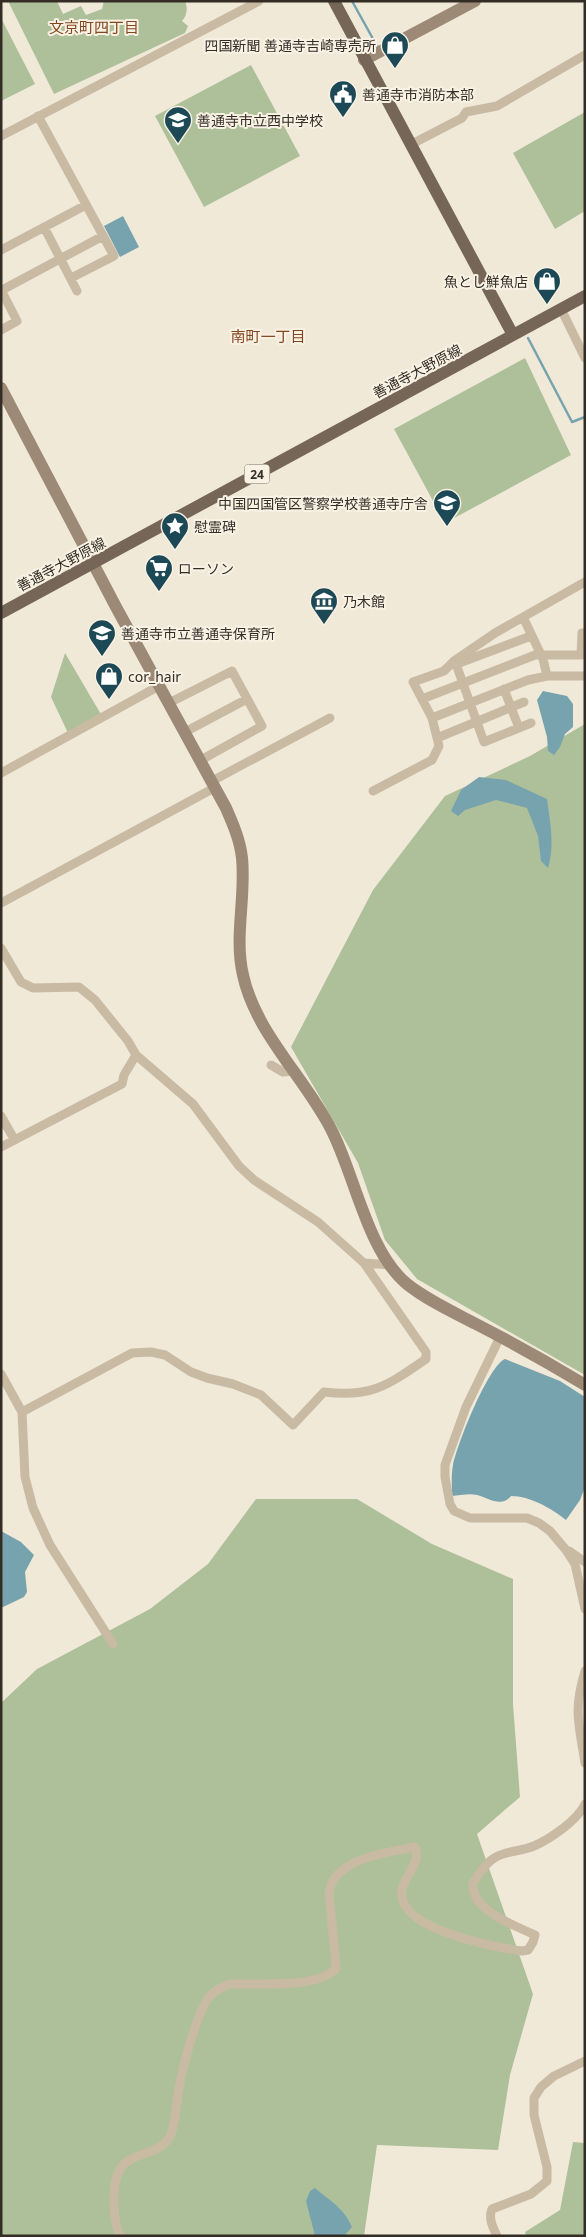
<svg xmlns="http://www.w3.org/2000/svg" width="586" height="2237" font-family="'Noto Sans','Noto Sans JP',sans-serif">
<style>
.green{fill:#adc099}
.water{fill:#77a3ae}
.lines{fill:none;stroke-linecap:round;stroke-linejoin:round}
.stream{stroke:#77a3ae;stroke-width:2.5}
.street{stroke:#c9baa4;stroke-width:9}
.secondary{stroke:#9c8a76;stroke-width:12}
.primary{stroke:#766657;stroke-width:12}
.labels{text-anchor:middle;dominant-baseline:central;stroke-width:4;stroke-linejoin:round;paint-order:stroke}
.shield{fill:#f9f2e4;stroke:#6f685f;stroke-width:1}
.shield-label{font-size:12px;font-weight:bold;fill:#342d26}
.poi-label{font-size:14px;fill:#342d26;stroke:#f9f2e4;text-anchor:start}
.street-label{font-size:14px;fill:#342d26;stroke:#f9f2e4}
.neighbourhood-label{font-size:15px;fill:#83461f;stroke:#f9f2e4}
</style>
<rect width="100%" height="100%" fill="#f1e9d8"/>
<path class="green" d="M8 1H57L63 14 81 6 86 15 102 9 104 1H185C188 8 187 16 182 21L188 26 185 33 54 94Z
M1 18 35 84 1 101Z
M251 65 300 156 204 207 155 116Z
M585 112V211L555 229 513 153Z
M525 358 571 455 445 523 394 429Z
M65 653 102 716 68 733 51 697Z
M585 724V1375L417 1279 385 1240 358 1163 291 1047 373 890 445 796 530 756Z
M256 1499H357L432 1544 513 1579V1704L520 1797 477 1834 533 1994 510 2075 498 2150 377 2145 364 2236H1V1703L37 1669 150 1609 208 1564Z
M573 2142 585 2143V2236H526L525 2232 560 2210Z"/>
<path class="water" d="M123 216 139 247 120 257 104 226Z
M543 691 567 696 573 704V727L565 734 560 747 554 755 548 751 547 737 537 700Z
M479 777 506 780 547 799C550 822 555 845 548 868L541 861 538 836 527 808 496 800 465 810 458 816 451 811 461 790Z
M505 1359 560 1381 585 1397V1487L580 1500 566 1520C551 1508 530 1496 511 1496 502 1508 488 1498 477 1495 470 1493 460 1495 452 1496 452 1486 451 1475 453 1465 457 1445 488 1366 505 1359Z
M1 1531 21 1542 34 1555 25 1572 27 1592 24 1597 1 1608Z
M315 2188C329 2200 345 2209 352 2227L344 2236H315L306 2201 310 2191Z"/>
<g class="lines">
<path class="stream" d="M352 1 377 46
M528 338 572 422 585 417"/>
<path class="street" d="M38 116 114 256 71 278
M1 136 259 1
M410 145 462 118 466 112 497 106 585 55
M44 227 77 291
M1 250 86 205
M1 290 17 321 1 330
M2 290 103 236
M561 309 585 358
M523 617 543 659 547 676
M581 655 582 633H585
M456 664 484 742 531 723
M454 665 531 636
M504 689 519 728
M422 699 535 655H585
M169 703 232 671 262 726 201 760
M432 718 528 680 547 676H585
M185 732 247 699
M437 738 524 702
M1 773 159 686
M212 781 330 718
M373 791 432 760 439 746 432 718 413 682 444 671 454 661 495 633 585 582
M1 903 216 787
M1 948 21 982 33 988 79 987 95 1000 128 1041 136 1055 193 1104 239 1166 254 1180 318 1222 364 1263 426 1352V1359C388 1385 372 1398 324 1392L293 1425 261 1395 233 1384 207 1378 191 1372 165 1355 151 1352 132 1353 22 1412
M271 1065 283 1072 294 1071
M1 1116 14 1139
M1 1147 122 1084 124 1075 136 1055
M364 1263 391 1265
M500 1337 466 1407 445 1465V1477L450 1504 454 1511 470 1518H527L539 1523 550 1531 566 1550 575 1564 585 1609
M1 1374 22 1412 25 1477 33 1508 50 1545 113 1644
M569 1551 585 1562
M585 1671C573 1711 579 1724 585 1763
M120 2236C113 2220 112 2192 117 2176 126 2148 161 2159 171 2134 176 2120 176 2104 179 2089 182 2069 197 2011 210 1996 216 1990 222 1987 229 1984 258 1983 315 1989 336 1969 335 1951 333 1933 331 1915 331 1908 329 1900 329 1893 333 1858 389 1852 415 1847 422 1861 405 1876 402 1889 394 1929 495 1947 522 1951L528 1950 533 1942 535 1935C518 1927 481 1913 475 1895 473 1891 473 1887 473 1883 479 1874 486 1862 496 1857 507 1851 522 1851 534 1846 550 1839 578 1820 585 1804
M497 2236C493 2227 488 2219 492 2209L531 2194 547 2181V2167L534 2115V2098L541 2087 554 2076 585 2061"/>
<path class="secondary" d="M364 60 475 1
M1 388 116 607 226 808C233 824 240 840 242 858 246 897 234 937 243 975 255 1032 305 1078 331 1129 355 1175 367 1251 407 1284 427 1300 453 1312 476 1324 513 1343 549 1363 585 1385"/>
<path class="primary" d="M334 1 513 335
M1 613 585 296"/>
</g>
<defs>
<g id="shop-pin" transform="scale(1.4375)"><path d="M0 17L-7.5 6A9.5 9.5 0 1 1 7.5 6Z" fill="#1c4955" stroke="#f9f2e4"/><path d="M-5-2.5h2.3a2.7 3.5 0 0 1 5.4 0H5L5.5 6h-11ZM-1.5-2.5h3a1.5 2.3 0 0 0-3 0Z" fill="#fff"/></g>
<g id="civic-pin" transform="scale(1.4375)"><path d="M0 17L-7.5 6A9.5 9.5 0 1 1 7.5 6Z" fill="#1c4955" stroke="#f9f2e4"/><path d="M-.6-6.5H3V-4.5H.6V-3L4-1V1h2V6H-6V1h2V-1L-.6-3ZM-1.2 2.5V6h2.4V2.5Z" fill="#fff"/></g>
<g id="school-pin" transform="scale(1.4375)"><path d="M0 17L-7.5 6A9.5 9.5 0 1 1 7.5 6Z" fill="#1c4955" stroke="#f9f2e4"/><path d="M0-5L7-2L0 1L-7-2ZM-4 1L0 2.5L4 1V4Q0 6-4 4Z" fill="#fff"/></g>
<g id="sight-pin" transform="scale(1.4375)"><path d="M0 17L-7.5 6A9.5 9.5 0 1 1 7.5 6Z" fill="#1c4955" stroke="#f9f2e4"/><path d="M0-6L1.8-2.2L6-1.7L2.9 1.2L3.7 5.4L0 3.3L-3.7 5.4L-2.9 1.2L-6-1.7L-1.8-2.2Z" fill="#fff"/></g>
<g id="supermarket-pin" transform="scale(1.4375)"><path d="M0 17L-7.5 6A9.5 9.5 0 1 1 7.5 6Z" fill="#1c4955" stroke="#f9f2e4"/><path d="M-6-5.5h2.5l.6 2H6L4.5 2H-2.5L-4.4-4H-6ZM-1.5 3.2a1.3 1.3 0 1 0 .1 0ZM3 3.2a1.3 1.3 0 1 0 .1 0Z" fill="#fff"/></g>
<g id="museum-pin" transform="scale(1.4375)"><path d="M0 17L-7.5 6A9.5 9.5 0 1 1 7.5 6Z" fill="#1c4955" stroke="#f9f2e4"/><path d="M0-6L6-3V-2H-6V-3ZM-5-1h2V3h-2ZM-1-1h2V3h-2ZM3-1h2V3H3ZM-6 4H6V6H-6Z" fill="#fff"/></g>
</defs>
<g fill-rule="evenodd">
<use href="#shop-pin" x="395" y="45"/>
<use href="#civic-pin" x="343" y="94"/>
<use href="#school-pin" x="178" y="120"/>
<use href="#shop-pin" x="547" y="281"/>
<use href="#school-pin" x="447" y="503"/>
<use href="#sight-pin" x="175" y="526"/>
<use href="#supermarket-pin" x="159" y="568"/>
<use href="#museum-pin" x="324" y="601"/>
<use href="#school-pin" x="102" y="633"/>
<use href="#shop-pin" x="109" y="676"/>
</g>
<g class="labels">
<rect class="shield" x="244.5" y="464.5" width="25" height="19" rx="4"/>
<g class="shield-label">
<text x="257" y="474">24</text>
</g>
<g class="poi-label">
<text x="376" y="45" text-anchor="end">四国新聞 善通寺吉崎専売所</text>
<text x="362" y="94">善通寺市消防本部</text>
<text x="197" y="120">善通寺市立西中学校</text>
<text x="528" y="281" text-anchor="end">魚とし鮮魚店</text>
<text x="428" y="503" text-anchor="end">中国四国管区警察学校善通寺庁舎</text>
<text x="194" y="526">慰霊碑</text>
<text x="178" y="568">ローソン</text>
<text x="343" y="601">乃木館</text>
<text x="121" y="633">善通寺市立善通寺保育所</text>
<text x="128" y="676">cor_hair</text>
</g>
<g class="street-label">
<text transform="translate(417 371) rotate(-28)">善通寺大野原線</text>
<text transform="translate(61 564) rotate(-28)">善通寺大野原線</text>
</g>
<g class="neighbourhood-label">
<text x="94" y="27">文京町四丁目</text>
<text x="268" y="336">南町一丁目</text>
</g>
</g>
<rect width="586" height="2237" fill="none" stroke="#342d26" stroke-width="5"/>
</svg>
